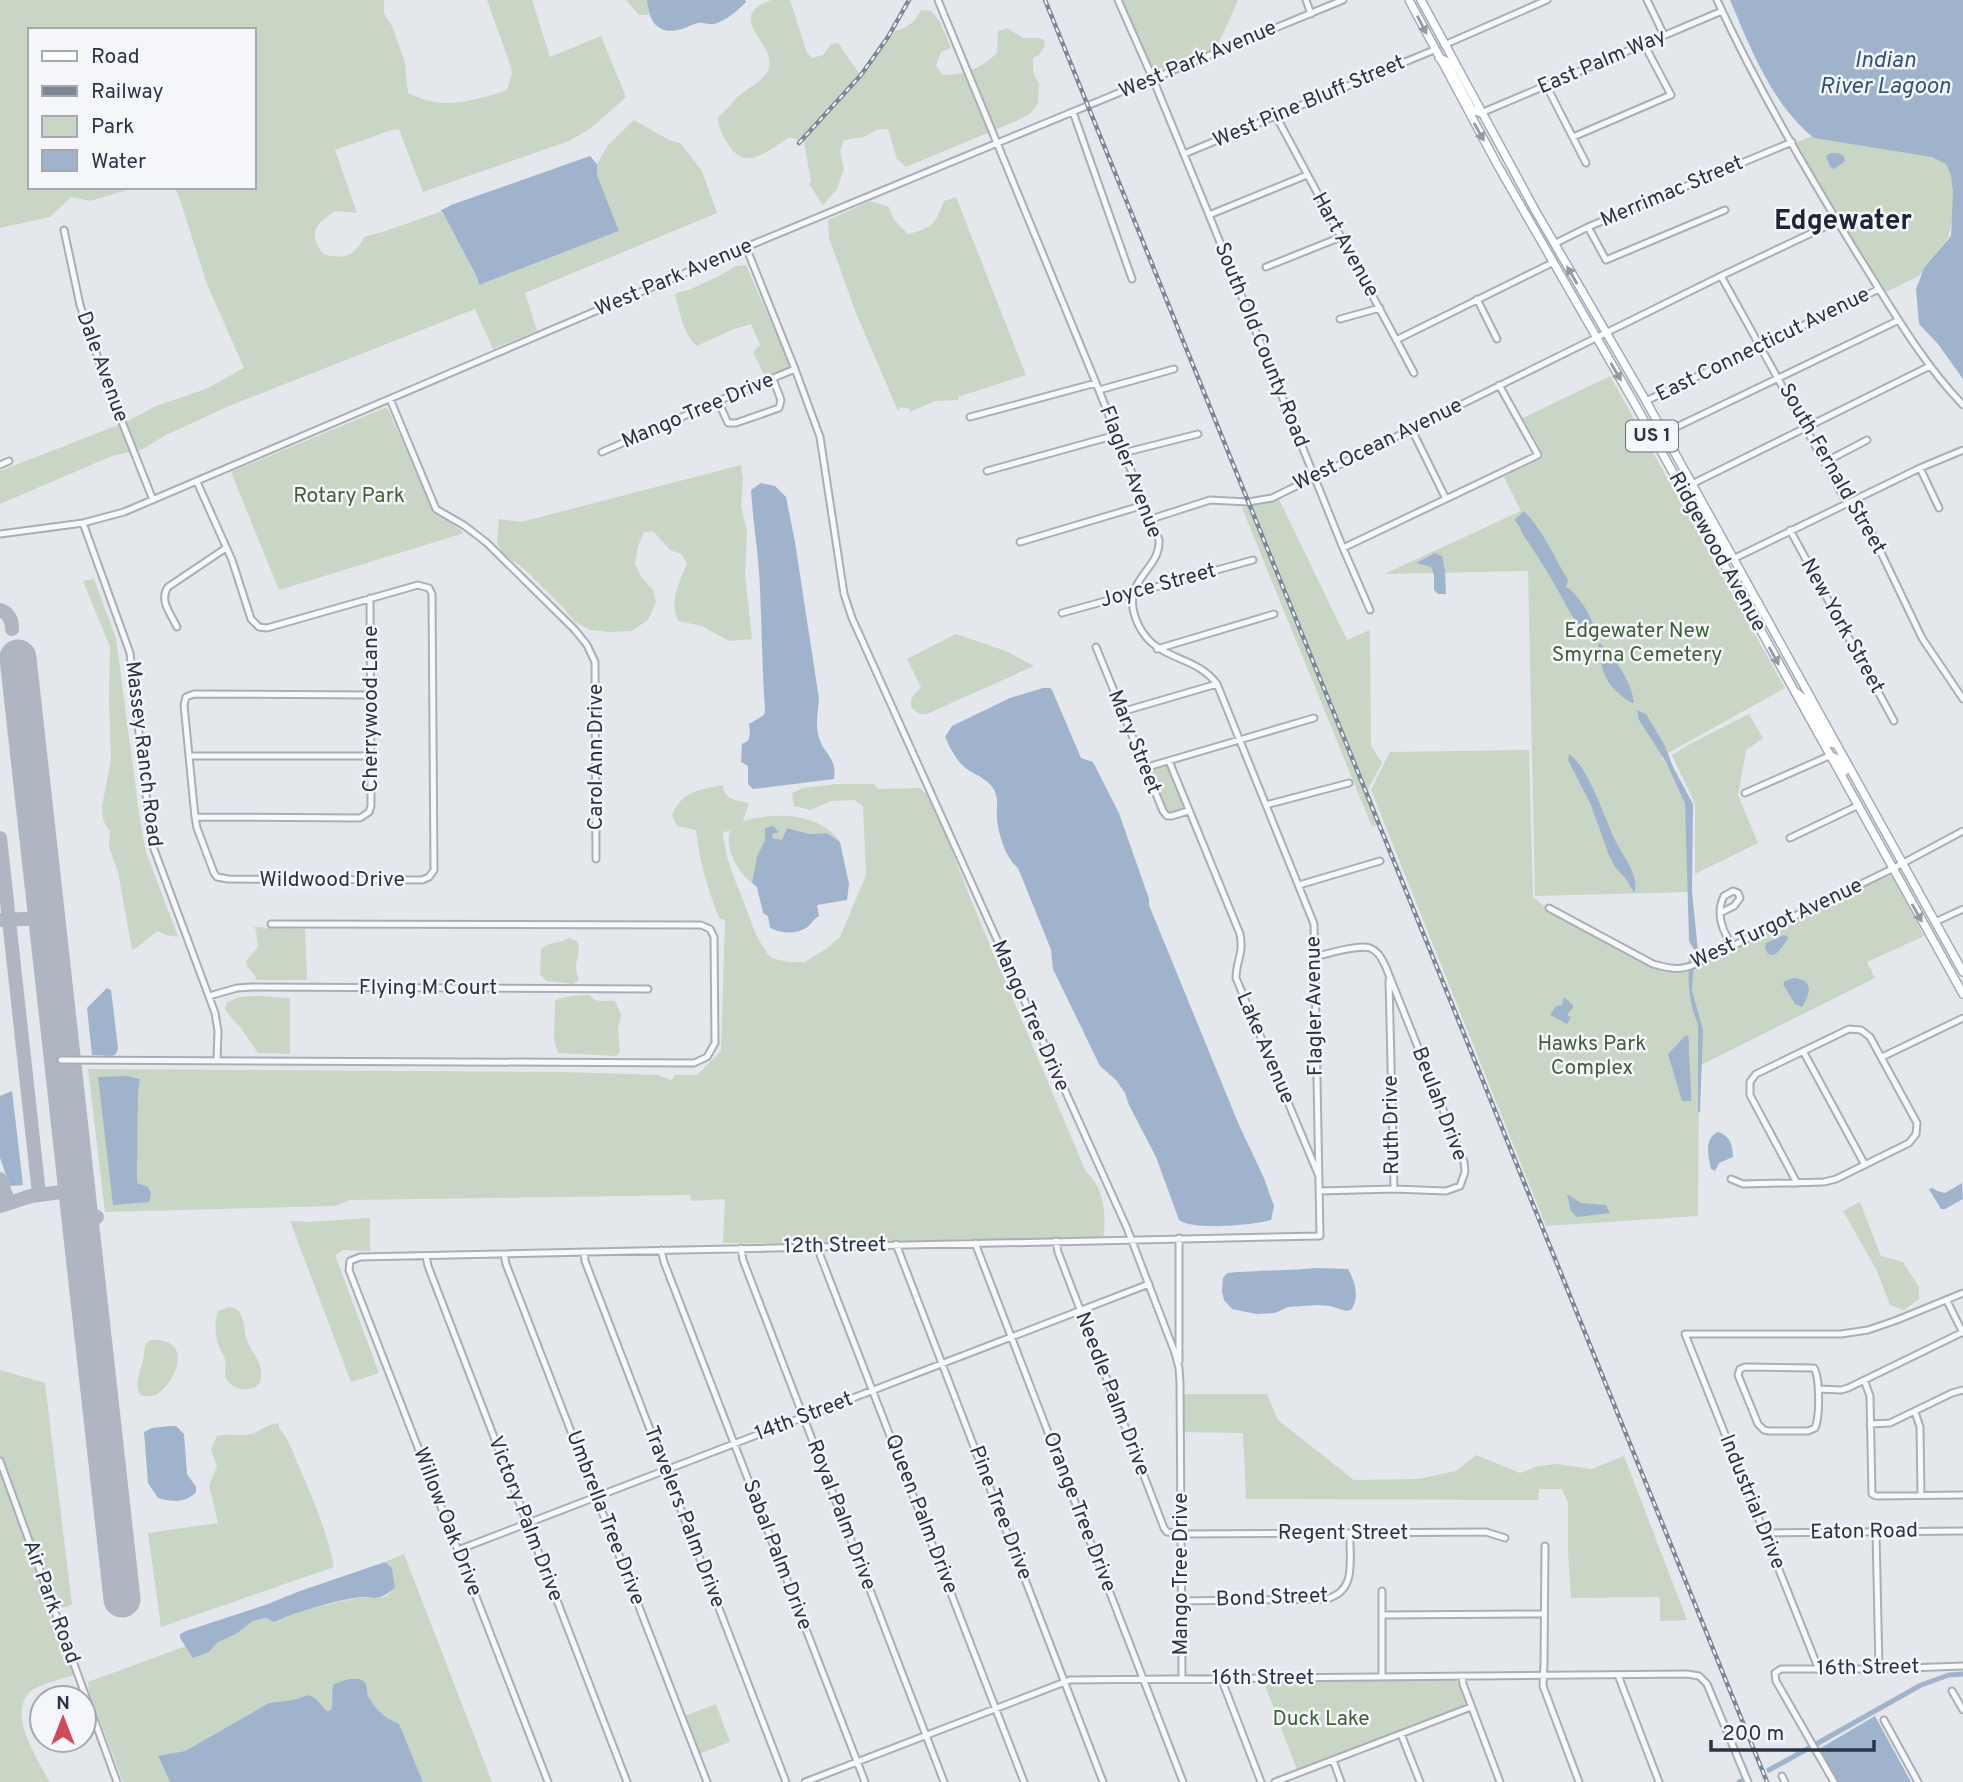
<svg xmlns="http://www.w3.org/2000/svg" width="1963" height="1782" font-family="Overpass,sans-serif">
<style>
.green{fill:#c9d6c5;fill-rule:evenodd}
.water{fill:#9fb4cc}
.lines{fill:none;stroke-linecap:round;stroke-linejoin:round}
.canal{stroke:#9fb4cc;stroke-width:5}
.taxiway{stroke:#b0b6c1;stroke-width:14}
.runway{stroke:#b0b6c1;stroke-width:37}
.minor-casing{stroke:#a9aeb7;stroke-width:9}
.major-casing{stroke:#a3abb8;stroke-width:10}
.minor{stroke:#f7f8fa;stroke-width:5}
.major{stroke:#fff;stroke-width:7}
.rail-casing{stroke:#7d8696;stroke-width:4.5}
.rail{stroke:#f4f6f9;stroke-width:2;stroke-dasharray:5;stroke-linecap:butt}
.oneway{fill:#959aa2}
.labels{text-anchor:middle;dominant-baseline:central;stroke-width:5;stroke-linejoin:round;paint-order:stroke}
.shield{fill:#f4f6f9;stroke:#676e7b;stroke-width:2}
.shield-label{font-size:19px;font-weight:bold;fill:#2b3445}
.street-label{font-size:21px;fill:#2b3445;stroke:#f4f6f9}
.park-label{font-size:21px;fill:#3f6138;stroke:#f4f6f9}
.water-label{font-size:23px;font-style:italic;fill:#34527a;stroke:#f4f6f9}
.district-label{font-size:28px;font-weight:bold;fill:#1d2536;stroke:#f4f6f9}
</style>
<rect width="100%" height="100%" fill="#e4e7ec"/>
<path class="green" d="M0 0H384V13L392 26 405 63 408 93C416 96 426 101 435 102 454 106 489 97 507 90L512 73 511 67 487 0H532L550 57 601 36 626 97 591 128 569 141 423 192 399 129 389 131 335 150 357 213 335 211C316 224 307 232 323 254 344 260 354 257 364 237L386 231 442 211 477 277 479 285 619 231 597 175V164L608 145 634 120 669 140 680 143 702 171 717 213 525 293 537 331 493 349 475 309 229 406 166 435 143 449 112 456 0 504V471L126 422 156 406 206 389 244 368 207 284 178 194 174 187H254V30H30V187H137L90 201 71 197 50 217 0 228Z
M626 0H647L649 15H639Z
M771 0H790L807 53 812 58 823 55 831 44 838 43 859 73 870 66 895 31C909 27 915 22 921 10L931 11 940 22 951 48 941 52 936 66 943 75C964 75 982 68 997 53L998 31 1007 28 1023 38H1039L1044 40 1045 46 1039 55 1033 58V72L1039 84 1038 103 1030 114 1014 122 906 167 897 159 888 129 876 130 864 137 844 140 840 152 844 169 837 189 823 205 809 184 811 181 804 142 790 137C769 149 746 174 728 144 723 136 718 127 718 118 726 110 733 101 741 94 751 86 765 80 769 68 776 42 723 18 771 0Z
M1121 0H1238L1223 34 1215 48 1153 72Z
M1935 131 1959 188 1948 238 1919 276 1884 293 1796 143 1816 134Z
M956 197 1026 375 958 397 959 400 935 401 910 412V409L901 407 898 411 856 313 829 238 828 220 870 201 889 207 894 220 908 234C933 228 935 224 944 201Z
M746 265 791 368 765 377 753 352 760 345 751 324 734 329 697 346C683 334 680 312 675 295L679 292 689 290 721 275 736 266Z
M1610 376 1785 688 1661 757 1666 762 1685 804 1688 892 1535 896 1528 571 1384 574 1521 511 1504 477 1544 456 1523 418Z
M387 407 433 510 464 533 279 590 231 472Z
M741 465 743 479 741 506 747 531 745 575 752 639 729 641 702 626 678 621C669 598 679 585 687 563L681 554 670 550 653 531 644 532 638 546 635 564 641 577 653 590 656 602 648 620 631 631 610 632 591 630 575 622 562 606 522 567 503 554 497 543 499 519 521 522Z
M1276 493 1347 640 1370 630 1371 746 1382 763 1368 789 1381 822 1372 827 1242 508Z
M94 579 116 638 140 820 146 852 178 937 166 935 158 931C148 936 143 945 132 950L118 872 109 847 110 832 103 820 102 806 111 760 109 699 110 647 83 581Z
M956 634 1006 651 1034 666 927 714H919L911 707V699L921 687 907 659Z
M1749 714 1763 738 1746 750 1738 795 1758 843 1695 874V804L1672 755 1690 744Z
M1529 750 1533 897 1557 916 1656 968 1677 973 1691 970 1887 875 1891 876 1896 882 1924 936 1867 962 1875 978 1699 1066 1698 1216 1546 1226 1371 790 1390 752Z
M1164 765H1168L1183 803V808L1177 812H1167L1165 810 1149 773 1151 769Z
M836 784H874L878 789 920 788 927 795 948 841 973 905 1086 1172C1106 1190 1106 1217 1103 1242L938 1244 723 1243 725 1199 691 1201 690 1195 350 1200 334 1206 105 1212 88 1069 563 1072 657 1075 672 1080 675 1075H697L721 1051 725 920 719 918C708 889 699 861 696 830L677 826 672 815C682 791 698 790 723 785 724 800 736 800 749 803L743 821C774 812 820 812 840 842L827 833 810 834 787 828 782 841 772 838 773 826 757 856 752 883C738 872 724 848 730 831L723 832C725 856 732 873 741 895 751 919 754 937 771 958L788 962H805L826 949 840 937 866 875 863 806 854 800 831 801 810 810 794 806 792 793 803 788ZM128 1076 140 1079 138 1093 137 1183Z
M254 927 305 929 307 980H257C254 972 247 970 246 961L258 947 256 930Z
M569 938 577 941C583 956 571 961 579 980L573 984 546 981 540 974 541 949C550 941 560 944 569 938Z
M584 995H590C596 1004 605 1000 615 1001L621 1015 618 1029 620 1051 617 1056 558 1053 554 1039 555 1001C564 996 574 996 584 995Z
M258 996 290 998V1054L258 1053 240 1027 225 1010 226 1003 239 997Z
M1860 1202 1881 1256 1903 1262 1919 1287V1299L1904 1310 1890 1305 1876 1269 1843 1211Z
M370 1218V1251L344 1250 335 1255 379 1373 351 1382 290 1221 309 1222Z
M229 1307C241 1307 244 1321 245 1332 247 1350 263 1358 261 1377 260 1394 235 1392 227 1380 223 1374 227 1366 225 1359 224 1355 221 1352 220 1349 215 1338 214 1322 218 1311Z
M150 1340C157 1340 166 1340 172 1345 187 1356 170 1387 157 1394 152 1397 146 1396 140 1395 135 1383 139 1376 142 1364 144 1358 144 1351 145 1345Z
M0 1370 45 1383 72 1605 54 1610 78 1674C68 1677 37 1685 31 1691 6 1713 38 1760 50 1782H0Z
M1176 1394H1267L1278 1420 1354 1480 1418 1479 1456 1471 1476 1455 1520 1473 1538 1466 1557 1464 1592 1469 1624 1456 1687 1620 1660 1621V1599L1658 1597 1571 1598 1568 1553V1503L1562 1489H1539L1538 1500 1246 1499 1243 1433 1177 1432Z
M279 1423V1428C288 1438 292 1450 297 1462 312 1496 327 1531 334 1567L161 1627 148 1533 218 1523 209 1485 217 1467 211 1449 217 1436C229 1433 236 1436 246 1435 260 1433 264 1425 279 1423Z
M404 1554 492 1782H423L399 1725 387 1718 375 1707 368 1696 366 1683 360 1679 331 1691 333 1702 331 1710 327 1711C320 1705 318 1698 309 1695L293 1700 269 1703 185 1751 158 1757 170 1782H123L89 1691 88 1682 186 1646 193 1658 209 1652 218 1642 236 1634 253 1621 266 1618 274 1622 306 1609 357 1598H378L387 1596 395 1588 392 1568 385 1562Z
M1455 1679 1464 1694 1466 1705 1463 1708 1297 1770 1263 1680Z
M716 1704 730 1742 699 1754 685 1716Z"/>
<path class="water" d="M647 0H745L746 2C737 11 726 21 714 24 709 25 703 22 698 23 692 24 687 28 682 29 658 36 649 22 647 0Z
M1730 0H1963V379L1938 344 1919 324 1916 289 1924 268 1951 236 1953 192 1951 175 1946 164 1932 157 1814 138C1771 103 1751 49 1730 0Z
M1830 153H1838L1844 156 1845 161 1834 169 1830 167 1826 156Z
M590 156 597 164V175L619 231 479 285 477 277 442 211H440L451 205Z
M761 483 775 486 786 497 795 542 819 699C818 711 815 726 819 738 825 756 837 757 834 779L753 789 748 784V766L741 762 742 744 748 741 750 734 749 724 764 715 765 710C762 669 762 629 760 589 759 556 753 523 751 490Z
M1524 511C1543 530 1554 557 1568 580L1566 587C1578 592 1598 626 1597 639L1595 641 1585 635 1580 629C1562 599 1546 567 1526 539 1521 532 1520 525 1514 520Z
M1435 553 1442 556 1445 571 1446 594H1438L1434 590V575L1431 567 1416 563Z
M1600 643C1615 658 1631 681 1634 702L1632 703C1606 687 1602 674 1598 645Z
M1043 688H1050L1052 690 1081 758 1093 762 1119 813 1149 899V905L1239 1125 1264 1178 1274 1206 1271 1220C1253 1225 1194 1231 1179 1220L1156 1157 1129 1105 1125 1093 1116 1080 1100 1066 1053 969 1051 950 1046 937 1018 868C1005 857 999 836 997 819 996 809 999 801 995 792 990 778 972 775 962 765 955 757 949 746 945 737L952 726 1010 698Z
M1637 710 1646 714 1665 746 1673 767 1693 804 1692 891 1698 951 1694 955 1692 991 1703 1030 1700 1112 1698 1113V1024C1688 1001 1688 983 1689 957L1695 951 1689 941 1685 804 1666 762 1639 720Z
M1569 754C1589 767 1605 820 1616 842 1622 854 1631 865 1634 877 1636 883 1636 888 1634 893L1626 879 1615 867 1608 853 1591 805 1568 760Z
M773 826 779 832 773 834 772 838 782 840 787 828 810 834 827 833 840 842 849 884 847 900 817 905 819 916C812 920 811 925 806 928 795 935 780 933 770 928L768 916 763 913 757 887 752 883 757 856 765 840V828Z
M1784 935 1788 937V939L1778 952 1773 955 1768 954 1765 948 1766 943Z
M1794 978C1815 980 1810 994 1802 1007L1795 1004 1783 984 1785 981Z
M107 988 111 990 118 1048 116 1054 112 1056 92 1055 87 1008Z
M1565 998 1573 1005V1008L1568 1013V1016L1571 1017 1567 1024 1550 1015 1556 1006 1562 1005 1563 999Z
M1685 1036H1688L1689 1041C1688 1061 1692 1081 1691 1101H1682L1668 1054Z
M128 1076 140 1079 138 1093 137 1183 148 1187 151 1193 149 1202 113 1205 98 1077Z
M12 1091 23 1185 10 1186 0 1158V1096Z
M1718 1132C1730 1135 1733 1146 1733 1157L1719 1163 1715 1171 1711 1169C1708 1156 1704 1138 1718 1132Z
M1962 1183 1963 1199 1945 1209H1941L1930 1191 1929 1189 1933 1188 1937 1191 1945 1193Z
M1567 1194 1581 1203 1606 1205 1610 1213 1577 1217 1571 1211Z
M1316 1268 1348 1269C1355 1281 1360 1298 1351 1310L1346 1311 1330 1306 1318 1305 1288 1307 1275 1313 1256 1314 1232 1309 1224 1300 1222 1291 1223 1278 1227 1273C1257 1270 1286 1271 1316 1268Z
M169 1426H176L184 1434 187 1474 196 1487V1492C187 1503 171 1502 158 1498L148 1483 144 1432 152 1428Z
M385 1562 392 1568 395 1588C375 1604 375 1595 354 1598 326 1603 299 1611 274 1622L266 1618 253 1621 236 1634 218 1642 209 1652 193 1658 180 1638V1634L186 1631 268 1604 300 1591Z
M349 1679H360L366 1683 368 1696 375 1707 387 1718 399 1724 423 1782H170L158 1756 185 1751 269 1703 293 1700 309 1695C318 1698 320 1705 327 1711L331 1710C334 1700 330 1693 334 1684Z
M1875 1716 1911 1782H1837L1819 1749Z"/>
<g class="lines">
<path class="canal" d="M1818 1743 1921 1685 1949 1675 1963 1674
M1769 1770 1809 1748
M1739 1782 1741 1781"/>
<path class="taxiway" d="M0 610C9 613 12 620 12 629
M0 838 39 1194
M2 920 46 918
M0 1179 9 1203
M0 1206 31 1196 76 1190
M79 1218 97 1217"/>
<path class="runway" d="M18 658 122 1599"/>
<g class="minor-casing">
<path id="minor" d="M1118 0 1153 79 1209 215 1343 548 1370 610
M1306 0 1311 14
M1647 0 1664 35
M1717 0C1757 87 1806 170 1856 252 1889 304 1920 360 1963 405
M1444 45 1547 0
M1547 87 1586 163
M1073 112 1132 279
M1481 113 1722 11
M1276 116 1414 373
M1573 137 1671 95 1644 44
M1184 154 1434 50
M1209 215 1307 175
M1588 227 1606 260 1725 210
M64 230 80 305 105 379 153 500
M1554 244 1588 227 1792 142
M746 247 795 369 820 437 844 594 852 618 1127 1228 1175 1353 1179 1368 1180 1383 1182 1678
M1266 267 1341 237
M1721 276 1847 503 1861 511 1922 638 1963 699
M1477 299 1497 339
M1340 319 1380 308
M1396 340 1552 263
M1099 390 1174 369
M390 399 436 509 465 526 487 543 575 630 587 645 595 662 596 859
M718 401 728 423H736L779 408 781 400 773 379
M1646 401 1879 289
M970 417 1096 383
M1411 428 1446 499
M1664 433 1899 320
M602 452 718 401 795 369
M1123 453 1198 434
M1825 462 1867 440
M0 465 9 461
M1920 468 1939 508
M987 471 1116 435
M197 482 232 560 251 619 259 627 267 628 418 585 429 588 432 594 434 870 429 877 422 880 228 879 217 877 214 873 197 828 195 817 184 705 186 697 194 694 371 695
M1692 484 1930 366
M1151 519 1210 500 1248 502 1272 498 1721 276 1837 221
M83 523 130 653 150 830 154 849 215 1013 218 1031 217 1060
M1790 530 1894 721
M0 534 83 523 124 512 746 247 1343 0
M1020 542 1144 505
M1343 548 1538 455 1499 385
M1733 559 1920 468 1963 450
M1062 613 1253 560
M177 627C170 613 159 600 168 587L226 548
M1096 647 1163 811 1167 816H1172L1188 811
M1157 649 1274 614
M1121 712 1217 684
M189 756H371
M1169 761 1240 934C1244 955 1236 960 1236 978L1318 1174
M1144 768 1314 718
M1745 793 1829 756
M1266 805 1349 783
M195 817 360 818 369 812 371 806 370 598
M1790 838 1857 806
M1299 885 1380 861
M1549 908 1653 964C1667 968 1680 971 1693 965L1892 869 1963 831
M1720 913 1734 906 1740 898 1738 893 1733 891 1724 896C1715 914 1722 931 1733 946
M1935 922 1963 909
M1314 957C1327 954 1358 944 1370 948 1378 951 1381 958 1385 965L1464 1162 1465 1172 1460 1186 1446 1191 1394 1189 1319 1191
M1389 980 1394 1189
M209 996 237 988 252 987 648 989
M1803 1051 1865 1165
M1882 1057 1963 1018
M61 1060 694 1063 707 1057 715 1043 714 937 710 929 701 925 271 924
M1731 1179 1743 1184 1824 1182 1836 1179 1909 1143 1916 1134 1917 1123 1870 1037 1861 1030 1849 1029 1756 1074 1750 1082V1095L1797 1183
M1179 1238V1361
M1056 1241 1058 1252 1164 1528 1167 1532 1181 1534 1486 1532 1505 1538
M975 1243 1183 1782
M896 1244 1103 1782
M820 1246V1255L1024 1782
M741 1248 743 1260 944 1782
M661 1250 664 1262 865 1782
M584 1252 585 1261 786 1782
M504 1254 506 1264 707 1782
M426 1256 428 1266 627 1782
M1947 1301 1963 1333
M1745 1367 1814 1368C1820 1378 1820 1417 1815 1428L1808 1431H1769L1764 1430 1758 1424 1738 1375 1740 1369Z
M1864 1380 1870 1396 1872 1494 1876 1496 1963 1495
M1818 1389 1841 1390 1848 1388 1963 1332
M1915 1412 1920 1427 1921 1495
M1870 1424 1890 1423 1952 1393 1963 1390
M0 1461 117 1782
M1876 1532 1879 1669
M1765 1533 1963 1531
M1545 1546 1544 1663 1543 1686 1579 1782
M458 1550 1149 1284
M1382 1591V1677
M1181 1601 1326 1599C1358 1591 1349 1559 1350 1533
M1382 1615 1544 1614
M1819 1670 1685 1334H1841L1868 1330 1897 1320 1963 1293
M1618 1675 1659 1782
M1462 1676 1463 1684 1500 1782
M1221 1678 1261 1782
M1952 1691 1963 1710
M1884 1720 1918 1782
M1401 1734 1420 1782
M1333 1760 1341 1782
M1782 1776 1785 1782
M548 1782 349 1270 350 1261 360 1257 1320 1236 1314 924 1217 684C1195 654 1157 662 1139 626 1116 580 1161 572 1159 540L1096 383 938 0
M805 1782 1070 1680 1687 1674 1699 1676 1707 1684 1748 1782
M1275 1782 1471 1707
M1834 1782 1776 1681 1775 1673 1781 1669H1879L1963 1666"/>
</g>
<g class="major-casing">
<path id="major" d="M1409 0 1498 166 1636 406 1963 994
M1421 0 1535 210 1646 401 1963 972
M1439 58 1446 61 1472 110 1481 113
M1689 500 1696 504 1723 551 1731 555
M1797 693 1803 698 1826 739 1830 743 1837 745
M1829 756C1839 757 1841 763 1845 771"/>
</g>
<use href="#minor" class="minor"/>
<use href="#major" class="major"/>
<g class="rail-casing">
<path id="rail" d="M1045 0 1767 1782
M799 143 861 75 888 37 909 0"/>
</g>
<use href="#rail" class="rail"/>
</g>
<defs><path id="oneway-solid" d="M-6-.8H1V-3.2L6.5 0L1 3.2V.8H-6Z" transform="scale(1.75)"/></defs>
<g class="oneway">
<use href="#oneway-solid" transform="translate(1422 25) rotate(63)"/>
<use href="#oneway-solid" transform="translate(1479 132) rotate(61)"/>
<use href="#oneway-solid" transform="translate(1572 275) rotate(-120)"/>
<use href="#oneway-solid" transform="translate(1616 372) rotate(60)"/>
<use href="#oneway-solid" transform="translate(1774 656) rotate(61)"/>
<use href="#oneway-solid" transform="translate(1917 913) rotate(61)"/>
</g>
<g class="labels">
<rect class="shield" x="1626" y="420.5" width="52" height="31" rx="5"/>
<g class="shield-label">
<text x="1652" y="436">US 1</text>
</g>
<g class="street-label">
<text transform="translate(1198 60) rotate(-23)">West Park Avenue</text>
<text transform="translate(1602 62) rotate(-23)">East Palm Way</text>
<text transform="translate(1309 102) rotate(-23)">West Pine Bluff Street</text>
<text transform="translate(1672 192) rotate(-23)">Merrimac Street</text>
<text transform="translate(1345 245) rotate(61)">Hart Avenue</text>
<text transform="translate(674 278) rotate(-23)">West Park Avenue</text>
<text transform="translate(1261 345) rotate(68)">South Old County Road</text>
<text transform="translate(1763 345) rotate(-26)">East Connecticut Avenue</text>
<text transform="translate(102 367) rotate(70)">Dale Avenue</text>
<text transform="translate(698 411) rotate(-23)">Mango Tree Drive</text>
<text transform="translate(1378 445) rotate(-26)">West Ocean Avenue</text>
<text transform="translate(1832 469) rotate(60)">South Fernald Street</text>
<text transform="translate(1130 472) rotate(69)">Flagler Avenue</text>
<text transform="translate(1717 552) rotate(61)">Ridgewood Avenue</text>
<text transform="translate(1158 586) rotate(-15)">Joyce Street</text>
<text transform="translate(1842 626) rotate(61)">New York Street</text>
<text transform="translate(371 709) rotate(-90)">Cherrywood Lane</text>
<text transform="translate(1134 742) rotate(68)">Mary Street</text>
<text transform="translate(143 754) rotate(83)">Massey Ranch Road</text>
<text transform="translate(596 757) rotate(-90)">Carol Ann Drive</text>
<text x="332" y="880">Wildwood Drive</text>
<text transform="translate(1777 924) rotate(-25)">West Turgot Avenue</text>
<text x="428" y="988">Flying M Court</text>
<text transform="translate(1315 1006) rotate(-91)">Flagler Avenue</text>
<text transform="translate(1030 1016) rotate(66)">Mango Tree Drive</text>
<text transform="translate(1265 1048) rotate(67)">Lake Avenue</text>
<text transform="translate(1439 1104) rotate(69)">Beulah Drive</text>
<text transform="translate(1392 1125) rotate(-91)">Ruth Drive</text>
<text transform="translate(835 1246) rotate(-1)">12th Street</text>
<text transform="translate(1112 1394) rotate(69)">Needle Palm Drive</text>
<text transform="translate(804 1417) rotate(-21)">14th Street</text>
<text transform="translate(1752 1502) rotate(68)">Industrial Drive</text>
<text transform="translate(1079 1512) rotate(69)">Orange Tree Drive</text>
<text transform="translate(1000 1513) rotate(69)">Pine Tree Drive</text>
<text transform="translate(921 1514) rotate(69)">Queen Palm Drive</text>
<text transform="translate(841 1515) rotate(69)">Royal Palm Drive</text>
<text transform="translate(684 1517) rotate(69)">Travelers Palm Drive</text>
<text transform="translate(605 1518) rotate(69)">Umbrella Tree Drive</text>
<text transform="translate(525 1519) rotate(69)">Victory Palm Drive</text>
<text transform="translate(447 1522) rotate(69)">Willow Oak Drive</text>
<text transform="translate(1864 1532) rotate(-1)">Eaton Road</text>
<text x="1343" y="1533">Regent Street</text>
<text transform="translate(777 1555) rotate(69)">Sabal Palm Drive</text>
<text transform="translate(1181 1574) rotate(-90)">Mango Tree Drive</text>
<text transform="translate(1272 1598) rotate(-2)">Bond Street</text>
<text transform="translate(51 1602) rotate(70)">Air Park Road</text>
<text transform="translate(1868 1668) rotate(-1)">16th Street</text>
<text x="1263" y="1678">16th Street</text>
</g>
<g class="park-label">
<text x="349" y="496">Rotary Park</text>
<text x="1637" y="631">Edgewater New<tspan x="1637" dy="24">Smyrna Cemetery</tspan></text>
<text x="1592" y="1044">Hawks Park<tspan x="1592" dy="24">Complex</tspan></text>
<text x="1321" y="1719">Duck Lake</text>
</g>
<g class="water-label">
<text x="1885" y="61">Indian<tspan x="1885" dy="26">River Lagoon</tspan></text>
</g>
<g class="district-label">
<text x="1843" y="222">Edgewater</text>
</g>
</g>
<rect x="28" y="28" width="228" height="161" fill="#f4f6f9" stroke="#a4a8b1" stroke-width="2"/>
<rect x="42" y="51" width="35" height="10" fill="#ffffff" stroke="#a4a8b1" stroke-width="2"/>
<text x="91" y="63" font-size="21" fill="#2b3445">Road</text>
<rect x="42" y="86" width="35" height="10" fill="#7d8696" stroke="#a4a8b1" stroke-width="2"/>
<text x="91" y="98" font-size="21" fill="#2b3445">Railway</text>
<rect x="42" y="116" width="35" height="21" fill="#c9d6c5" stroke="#a4a8b1" stroke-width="2"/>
<text x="91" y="133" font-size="21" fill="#2b3445">Park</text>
<rect x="42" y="150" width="35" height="21" fill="#9fb4cc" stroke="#a4a8b1" stroke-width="2"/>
<text x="91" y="168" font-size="21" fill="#2b3445">Water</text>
<g transform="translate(63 1719)"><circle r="33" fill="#f4f6f9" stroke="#a4a8b1" stroke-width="2"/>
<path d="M0-5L12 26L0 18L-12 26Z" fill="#d1495b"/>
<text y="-10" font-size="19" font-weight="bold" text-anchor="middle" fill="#2b3445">N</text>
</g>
<path d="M1711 1740v10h163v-10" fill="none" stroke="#2b3445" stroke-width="3.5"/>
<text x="1722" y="1740" font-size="21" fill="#2b3445" stroke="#f4f6f9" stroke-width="5" paint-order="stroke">200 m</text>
</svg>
